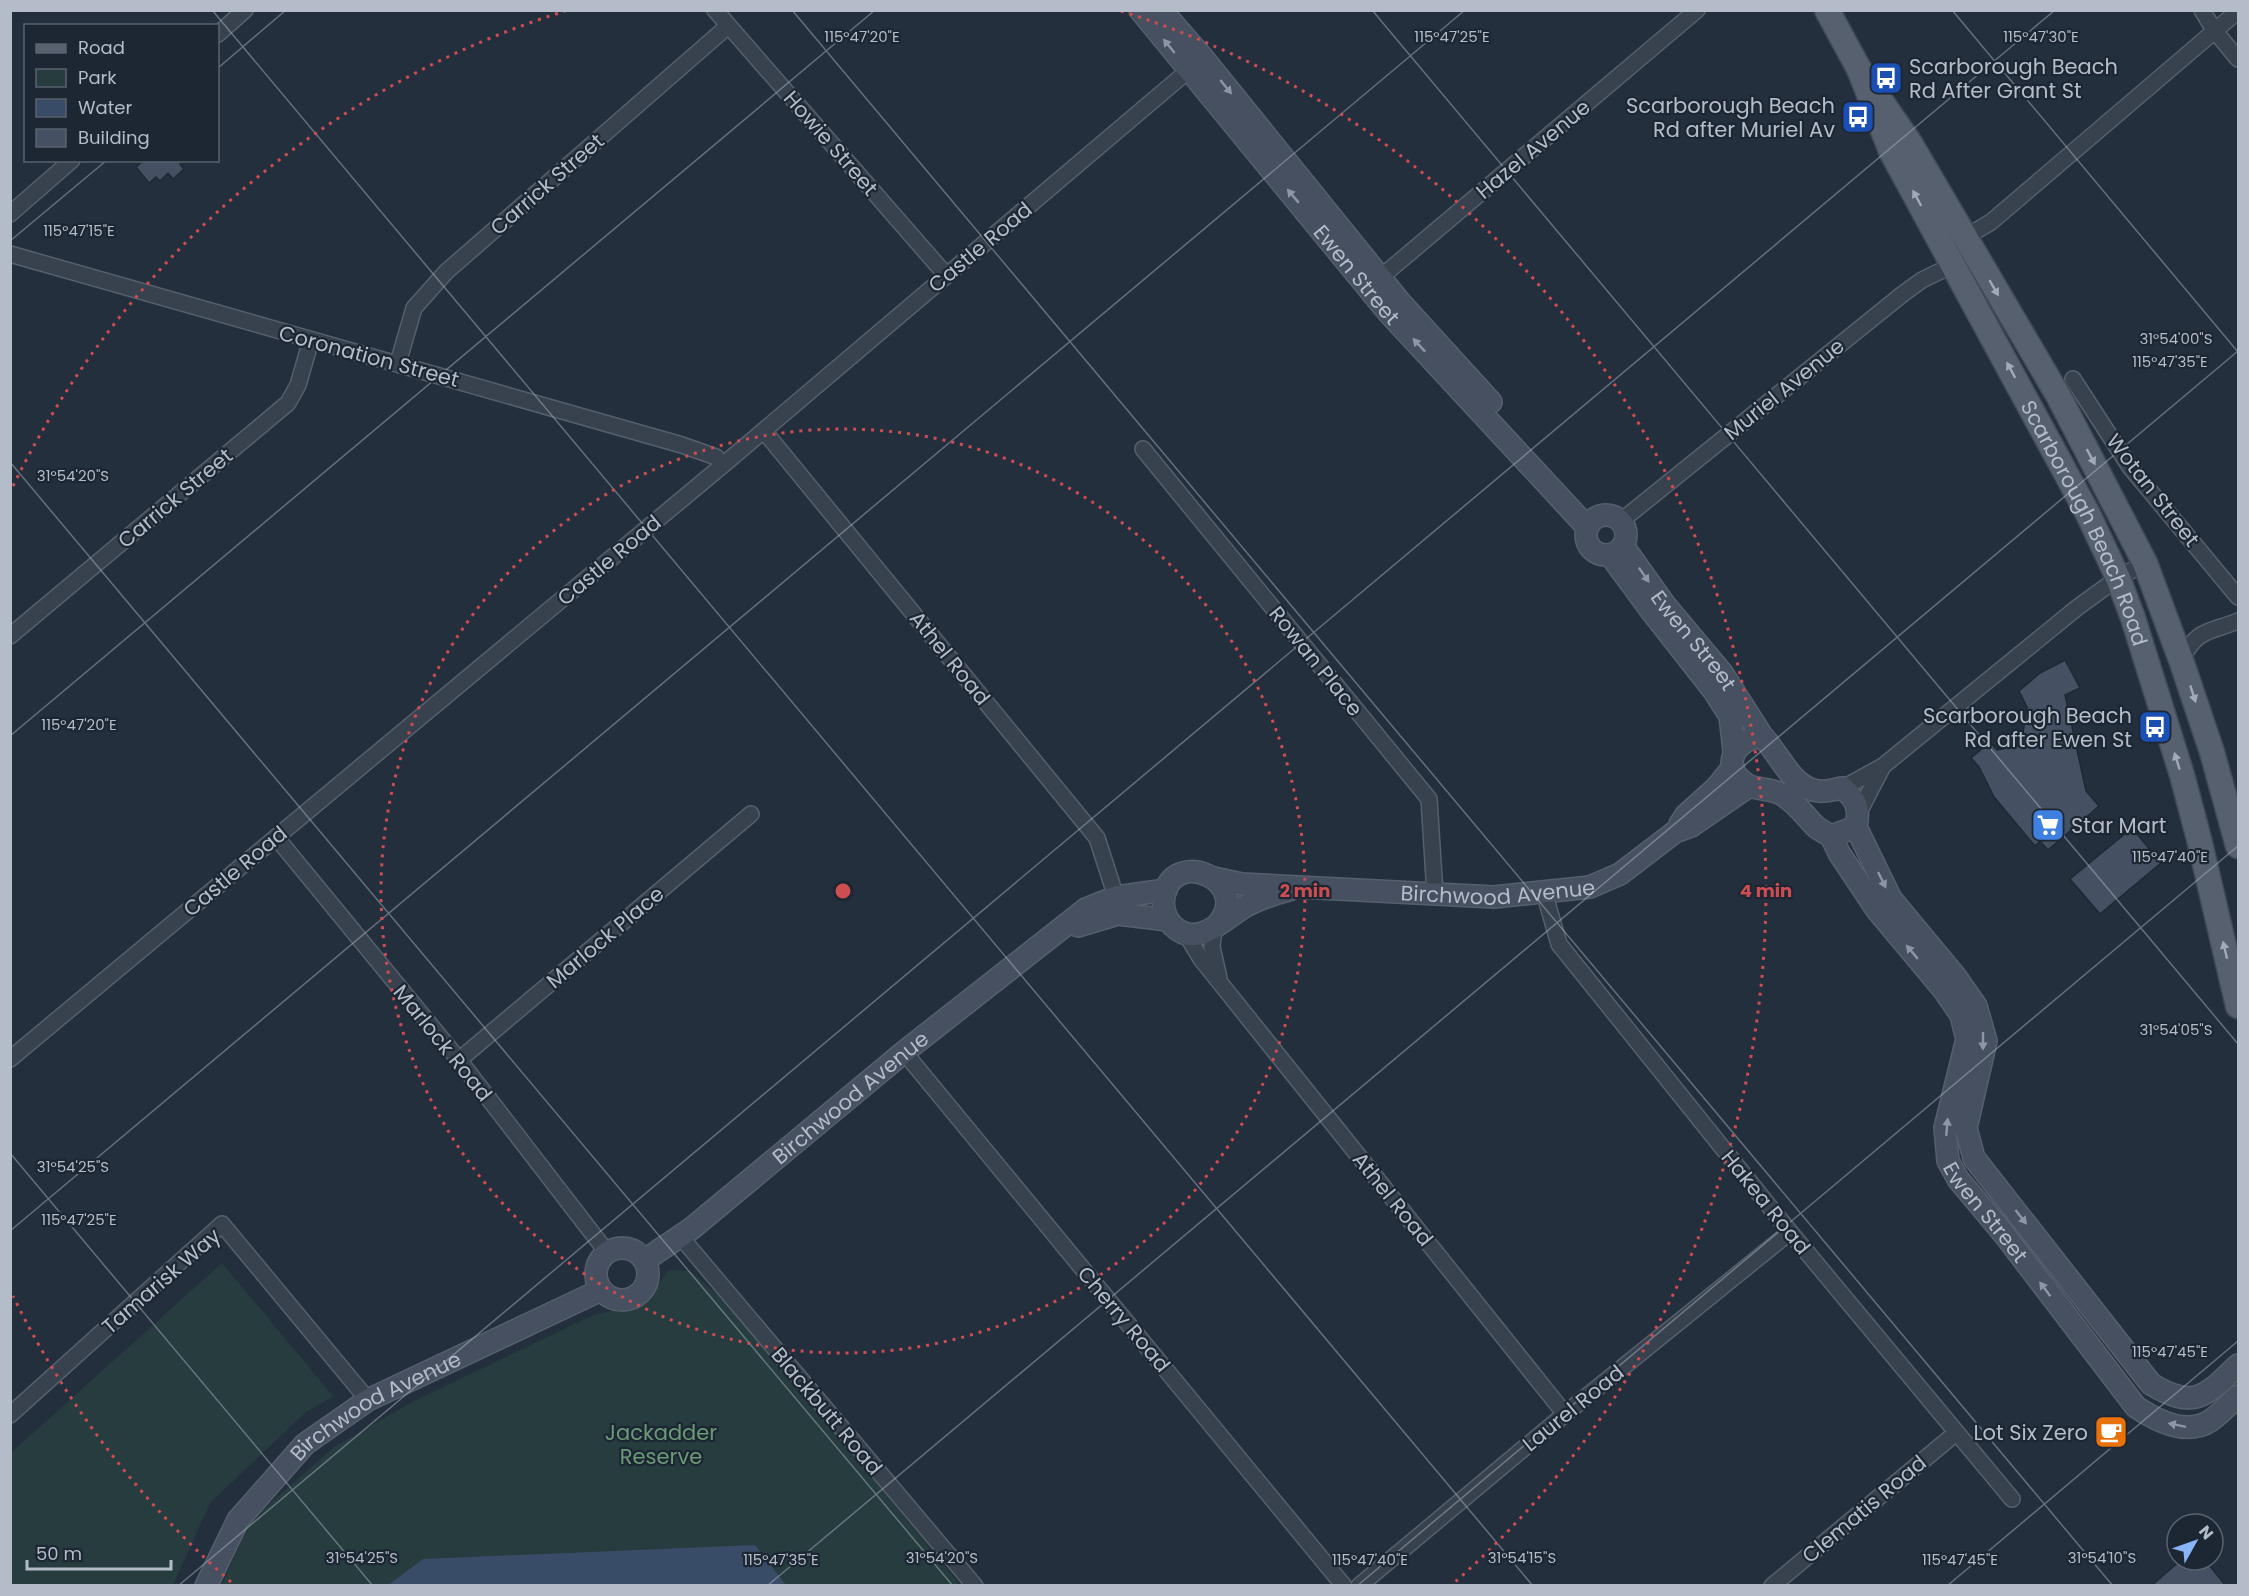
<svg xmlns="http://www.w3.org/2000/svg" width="2249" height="1596" font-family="Poppins,sans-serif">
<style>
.green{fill:#263c3f}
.water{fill:#394c67}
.building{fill:#455162;stroke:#1f2835;stroke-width:1.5}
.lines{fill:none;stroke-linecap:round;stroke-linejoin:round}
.street-casing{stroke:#565f6c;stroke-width:18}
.secondary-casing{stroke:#565f6c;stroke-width:24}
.primary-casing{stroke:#414a57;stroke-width:27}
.street{stroke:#38414e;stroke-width:15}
.secondary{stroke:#465061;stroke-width:21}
.primary{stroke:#56606e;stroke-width:24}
.oneway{fill:#8e96a5}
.oneway2{fill:#a1aab7}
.ticks{fill:none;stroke:#b4bcc9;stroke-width:1.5;stroke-opacity:0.45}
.ring{fill:none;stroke:#ce4d50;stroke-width:3;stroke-dasharray:3 6}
.labels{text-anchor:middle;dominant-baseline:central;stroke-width:4.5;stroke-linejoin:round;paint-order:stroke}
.poi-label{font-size:21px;fill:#b4bcc9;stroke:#1d2633;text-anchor:end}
.street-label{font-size:21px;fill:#b4bcc9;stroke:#1d2633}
.park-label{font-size:21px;fill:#6b9a76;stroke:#1d2633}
.ticks-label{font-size:15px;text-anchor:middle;fill:#b4bcc9;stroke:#1d2633;stroke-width:4.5;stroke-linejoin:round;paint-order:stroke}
.centre{fill:#ce4d50;stroke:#1d2633;stroke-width:3}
.ring-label{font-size:18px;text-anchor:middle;font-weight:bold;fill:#ce4d50;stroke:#1d2633;stroke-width:4.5;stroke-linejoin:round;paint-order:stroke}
</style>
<rect width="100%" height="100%" fill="#242f3e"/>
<path class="green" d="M222 1263 333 1396 305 1413 210 1503 173 1585H11V1453Z
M669 1270 690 1271 739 1314 960 1585 221 1586 251 1520 334 1447 414 1401 596 1314 643 1304Z"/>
<path class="water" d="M755 1545 786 1585H388L423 1559Z"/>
<path class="building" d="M140 160H184L180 164 184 169 173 179 168 173 160 181 156 177 149 183 136 167 142 162Z
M2065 660 2080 688 2065 695 2086 791 2099 806 2048 850 2040 841 2035 846 1994 797 1979 767 1971 758 1990 742 1997 750 2021 745 2027 707 2019 691 2040 673Z
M2132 828 2161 863 2100 914 2070 879Z
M2181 1560H2205L2226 1586H2151Z"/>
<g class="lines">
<g class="street-casing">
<path id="street" d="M715 10 946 275
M2202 10 2214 30 2238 59
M218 34 245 10
M10 214 72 160
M1959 241 1991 222 2238 11
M10 254 682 445 716 457 723 465
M1374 283 1697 10
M398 363 414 308 446 272 728 26
M2073 379 2130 467 2238 597
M764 431 1097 838 1116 897
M1143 449 1429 799 1435 894
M1621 521 1904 293 1922 280 1953 265
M10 636 288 403 298 385 311 340
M2181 660C2198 628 2208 633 2238 621
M1843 788 1883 766 2078 607 2118 578 2145 563
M1859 812 1883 766
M276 837 459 1060 606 1251
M1544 892 1559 944 1790 1232 2012 1499
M1214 928 1212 947 1219 978
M1186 934 1201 959 1565 1414
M904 1052 1344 1586
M10 1059 723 465 1196 64
M459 1060 751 814
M680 1236 975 1586
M10 1415 222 1224 368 1400
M1359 1586 1565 1414 1790 1232
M1772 1586 1956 1433"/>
</g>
<g class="secondary-casing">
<g id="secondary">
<path id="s1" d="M1140 10 1387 311 1587 527"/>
<path d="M1161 10 1203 58 1400 302 1491 402"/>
<circle cx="1606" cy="535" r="20"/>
<path id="s2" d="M1623 546 1665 605 1722 673 1762 736"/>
<path d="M1610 555 1649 608 1714 691 1730 716 1734 751"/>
<path d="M1762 736C1780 754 1792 789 1819 791 1826 792 1835 789 1843 788 1857 801 1860 808 1856 827L1831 836C1826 833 1819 830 1815 826 1804 815 1796 802 1781 794 1771 788 1754 790 1746 784 1719 767 1735 739 1762 736Z"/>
<path d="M1680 824 1686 815 1716 788 1733 767"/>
<path d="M1856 827 1891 899 1955 976 1976 1006 1986 1041 1966 1128 1974 1158 2151 1384C2194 1410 2205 1397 2238 1365"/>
<path id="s3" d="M1831 836 1839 853 1877 910 1943 989 1961 1015 1967 1039 1945 1128 1948 1161 1958 1179 2004 1234 2136 1407C2157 1421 2186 1436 2210 1421 2220 1414 2229 1404 2238 1396"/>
<path id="s4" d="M1214 878 1242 884 1494 897 1590 887 1620 874 1675 832 1691 826 1749 786"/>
<path d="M1218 924C1253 882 1174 846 1164 896 1162 907 1165 918 1173 926 1198 950 1224 918 1246 906 1260 898 1274 894 1289 890"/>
<path d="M1078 926 1118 914 1168 920"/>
<circle cx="622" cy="1274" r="26"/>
<path id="s5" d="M645 1260 691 1229 904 1052 1086 909 1116 897 1166 890"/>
<path id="s6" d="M206 1586 238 1520 305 1444 368 1400 601 1290"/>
</g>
</g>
<g class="primary-casing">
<g id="primary">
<path d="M1827 10 1859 69 1910 143 2059 397 2145 563 2181 660 2212 752 2238 846"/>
<path id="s7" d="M1859 69 1891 151 2088 514 2118 578 2133 618 2182 775 2199 839 2238 1006"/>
</g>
</g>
<use href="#street" class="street"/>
<use href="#secondary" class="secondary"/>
<use href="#primary" class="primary"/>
</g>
<defs><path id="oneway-solid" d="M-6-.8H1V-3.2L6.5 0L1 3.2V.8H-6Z" transform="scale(1.5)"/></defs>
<g class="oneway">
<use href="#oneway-solid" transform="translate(1169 46) rotate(-129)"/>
<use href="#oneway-solid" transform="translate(1226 87) rotate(51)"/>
<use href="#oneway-solid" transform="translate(1293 196) rotate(-130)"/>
<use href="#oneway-solid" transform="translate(1419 345) rotate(-133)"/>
<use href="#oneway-solid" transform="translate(1644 575) rotate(55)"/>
<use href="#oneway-solid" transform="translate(1882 880) rotate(64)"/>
<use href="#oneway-solid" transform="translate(1912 952) rotate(-130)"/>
<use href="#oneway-solid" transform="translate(1983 1041) rotate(90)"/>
<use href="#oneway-solid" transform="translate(1947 1127) rotate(-85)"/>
<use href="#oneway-solid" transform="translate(2021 1217) rotate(52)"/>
<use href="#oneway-solid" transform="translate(2045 1289) rotate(-127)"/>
<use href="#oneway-solid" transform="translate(2177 1425) rotate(-168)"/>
</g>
<g class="oneway2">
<use href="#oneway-solid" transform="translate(1917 198) rotate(-118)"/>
<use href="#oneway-solid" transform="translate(1994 288) rotate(60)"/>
<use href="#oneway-solid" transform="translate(2011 370) rotate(-118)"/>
<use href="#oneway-solid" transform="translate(2091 457) rotate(62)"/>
<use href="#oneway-solid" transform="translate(2193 694) rotate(72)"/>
<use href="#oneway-solid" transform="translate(2177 761) rotate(-107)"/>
<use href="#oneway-solid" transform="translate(2225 950) rotate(-103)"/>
</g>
<path class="ticks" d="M212 10 1533 1586M792 10 2113 1586M1372 10 2238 1044M1952 10 2238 352M218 68 286 10M10 241 107 160M10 462 953 1586M10 736 875 10M10 1153 373 1586M10 1231 1465 10M178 1586 2055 10M767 1586 2238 351M1357 1586 2238 846M1947 1586 2238 1341"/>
<g class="ring">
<circle cx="843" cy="891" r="462"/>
<path d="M231 1582A923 923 0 0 1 13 1296M13 486A923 923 0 0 1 565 11M1121 11A923 923 0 0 1 1455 1582"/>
</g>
<defs>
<g id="bus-square" transform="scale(1.725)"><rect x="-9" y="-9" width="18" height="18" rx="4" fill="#1a4fb4" stroke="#1d2633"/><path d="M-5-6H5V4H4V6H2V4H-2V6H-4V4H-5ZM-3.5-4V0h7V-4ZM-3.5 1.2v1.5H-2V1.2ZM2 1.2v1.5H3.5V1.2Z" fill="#fff"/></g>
<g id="supermarket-square" transform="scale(1.725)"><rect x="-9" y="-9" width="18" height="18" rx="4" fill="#3f7fe0" stroke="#1d2633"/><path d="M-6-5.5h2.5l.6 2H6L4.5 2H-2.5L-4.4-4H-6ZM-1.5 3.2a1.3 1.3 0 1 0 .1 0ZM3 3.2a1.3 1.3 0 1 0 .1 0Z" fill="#fff"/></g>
<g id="cafe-square" transform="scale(1.725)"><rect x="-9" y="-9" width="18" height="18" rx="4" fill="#e8710a" stroke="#1d2633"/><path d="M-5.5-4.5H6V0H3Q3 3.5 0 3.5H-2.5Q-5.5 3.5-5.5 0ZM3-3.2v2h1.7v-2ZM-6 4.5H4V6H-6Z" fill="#fff"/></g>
</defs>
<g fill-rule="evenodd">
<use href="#bus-square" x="1886" y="78"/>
<use href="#bus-square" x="1858" y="117"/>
<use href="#bus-square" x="2155" y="727"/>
<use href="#supermarket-square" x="2048" y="825"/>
<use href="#cafe-square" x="2111" y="1432"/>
</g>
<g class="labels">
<g class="poi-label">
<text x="1909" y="66" text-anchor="start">Scarborough Beach<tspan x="1909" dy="24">Rd After Grant St</tspan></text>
<text x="1835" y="105">Scarborough Beach<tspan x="1835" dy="24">Rd after Muriel Av</tspan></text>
<text x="2132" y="715">Scarborough Beach<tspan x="2132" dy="24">Rd after Ewen St</tspan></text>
<text x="2071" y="825" text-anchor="start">Star Mart</text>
<text x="2088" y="1432">Lot Six Zero</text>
</g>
<g class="street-label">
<text transform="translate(831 143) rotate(49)">Howie Street</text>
<text transform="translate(1533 149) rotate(-40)">Hazel Avenue</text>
<text transform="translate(547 184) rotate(-41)">Carrick Street</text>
<text transform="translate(980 247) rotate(-40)">Castle Road</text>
<text stroke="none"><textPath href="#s1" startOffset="342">Ewen Street</textPath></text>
<text transform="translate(369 356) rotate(15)">Coronation Street</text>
<text transform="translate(1784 389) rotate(-39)">Muriel Avenue</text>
<text transform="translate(2153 490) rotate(52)">Wotan Street</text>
<text transform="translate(175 498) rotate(-40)">Carrick Street</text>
<text stroke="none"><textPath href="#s7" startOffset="508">Scarborough Beach Road</textPath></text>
<text transform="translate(609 560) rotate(-40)">Castle Road</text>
<text stroke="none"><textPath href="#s2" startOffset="118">Ewen Street</textPath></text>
<text transform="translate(950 658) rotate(51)">Athel Road</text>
<text transform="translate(1316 661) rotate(51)">Rowan Place</text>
<text transform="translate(235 871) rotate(-40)">Castle Road</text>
<text stroke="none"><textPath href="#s4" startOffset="285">Birchwood Avenue</textPath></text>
<text transform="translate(605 937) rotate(-40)">Marlock Place</text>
<text transform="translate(443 1043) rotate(51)">Marlock Road</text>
<text stroke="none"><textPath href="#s5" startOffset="262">Birchwood Avenue</textPath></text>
<text transform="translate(1393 1199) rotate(51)">Athel Road</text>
<text transform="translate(1766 1202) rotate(51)">Hakea Road</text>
<text stroke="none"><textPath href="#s3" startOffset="435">Ewen Street</textPath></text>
<text transform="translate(161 1281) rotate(-41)">Tamarisk Way</text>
<text transform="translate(1124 1319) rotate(50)">Cherry Road</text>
<text transform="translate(1573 1408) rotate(-39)">Laurel Road</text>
<text stroke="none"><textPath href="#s6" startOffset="255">Birchwood Avenue</textPath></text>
<text transform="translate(827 1411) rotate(50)">Blackbutt Road</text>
<text transform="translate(1864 1509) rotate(-40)">Clematis Road</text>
</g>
<g class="park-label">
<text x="661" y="1432">Jackadder<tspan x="661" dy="24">Reserve</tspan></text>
</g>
</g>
<g class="ticks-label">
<text x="862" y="42">115°47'20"E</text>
<text x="1452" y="42">115°47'25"E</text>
<text x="2041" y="42">115°47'30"E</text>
<text x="79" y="236">115°47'15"E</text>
<text x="2176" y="344">31°54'00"S</text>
<text x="2170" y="367">115°47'35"E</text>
<text x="73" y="481">31°54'20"S</text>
<text x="79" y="730">115°47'20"E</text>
<text x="2170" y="862">115°47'40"E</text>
<text x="2176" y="1035">31°54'05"S</text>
<text x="73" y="1172">31°54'25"S</text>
<text x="79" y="1225">115°47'25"E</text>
<text x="2170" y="1357">115°47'45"E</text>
<text x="362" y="1563">31°54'25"S</text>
<text x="942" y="1563">31°54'20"S</text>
<text x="1522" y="1563">31°54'15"S</text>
<text x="2102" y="1563">31°54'10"S</text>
<text x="781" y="1565">115°47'35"E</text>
<text x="1370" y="1565">115°47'40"E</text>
<text x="1960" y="1565">115°47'45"E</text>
</g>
<circle cx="843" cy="891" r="9" class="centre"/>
<g class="ring-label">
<text x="1305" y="897">2 min</text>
<text x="1766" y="897">4 min</text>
</g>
<rect width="2249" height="1596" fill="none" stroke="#b4bcc9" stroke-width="24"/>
<rect x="24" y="24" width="195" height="138" fill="#1d2633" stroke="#59626f" stroke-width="1.5"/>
<rect x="36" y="44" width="30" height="9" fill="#56606e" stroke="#59626f" stroke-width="1.5"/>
<text x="78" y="54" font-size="18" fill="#b4bcc9">Road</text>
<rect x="36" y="69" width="30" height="18" fill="#263c3f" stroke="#59626f" stroke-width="1.5"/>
<text x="78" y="84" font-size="18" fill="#b4bcc9">Park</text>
<rect x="36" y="99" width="30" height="18" fill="#394c67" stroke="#59626f" stroke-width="1.5"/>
<text x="78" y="114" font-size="18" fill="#b4bcc9">Water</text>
<rect x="36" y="129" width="30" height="18" fill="#455162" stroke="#59626f" stroke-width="1.5"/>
<text x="78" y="144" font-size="18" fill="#b4bcc9">Building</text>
<g transform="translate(2195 1542) rotate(50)"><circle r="28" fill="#1d2633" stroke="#59626f" stroke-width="1.5"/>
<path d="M0-4.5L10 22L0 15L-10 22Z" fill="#8ab4f8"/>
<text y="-9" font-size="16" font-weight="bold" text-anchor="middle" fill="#b4bcc9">N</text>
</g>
<path d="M27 1560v9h144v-9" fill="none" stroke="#b4bcc9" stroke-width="3"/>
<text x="36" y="1560" font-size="18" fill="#b4bcc9" stroke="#1d2633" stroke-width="4.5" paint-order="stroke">50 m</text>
</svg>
